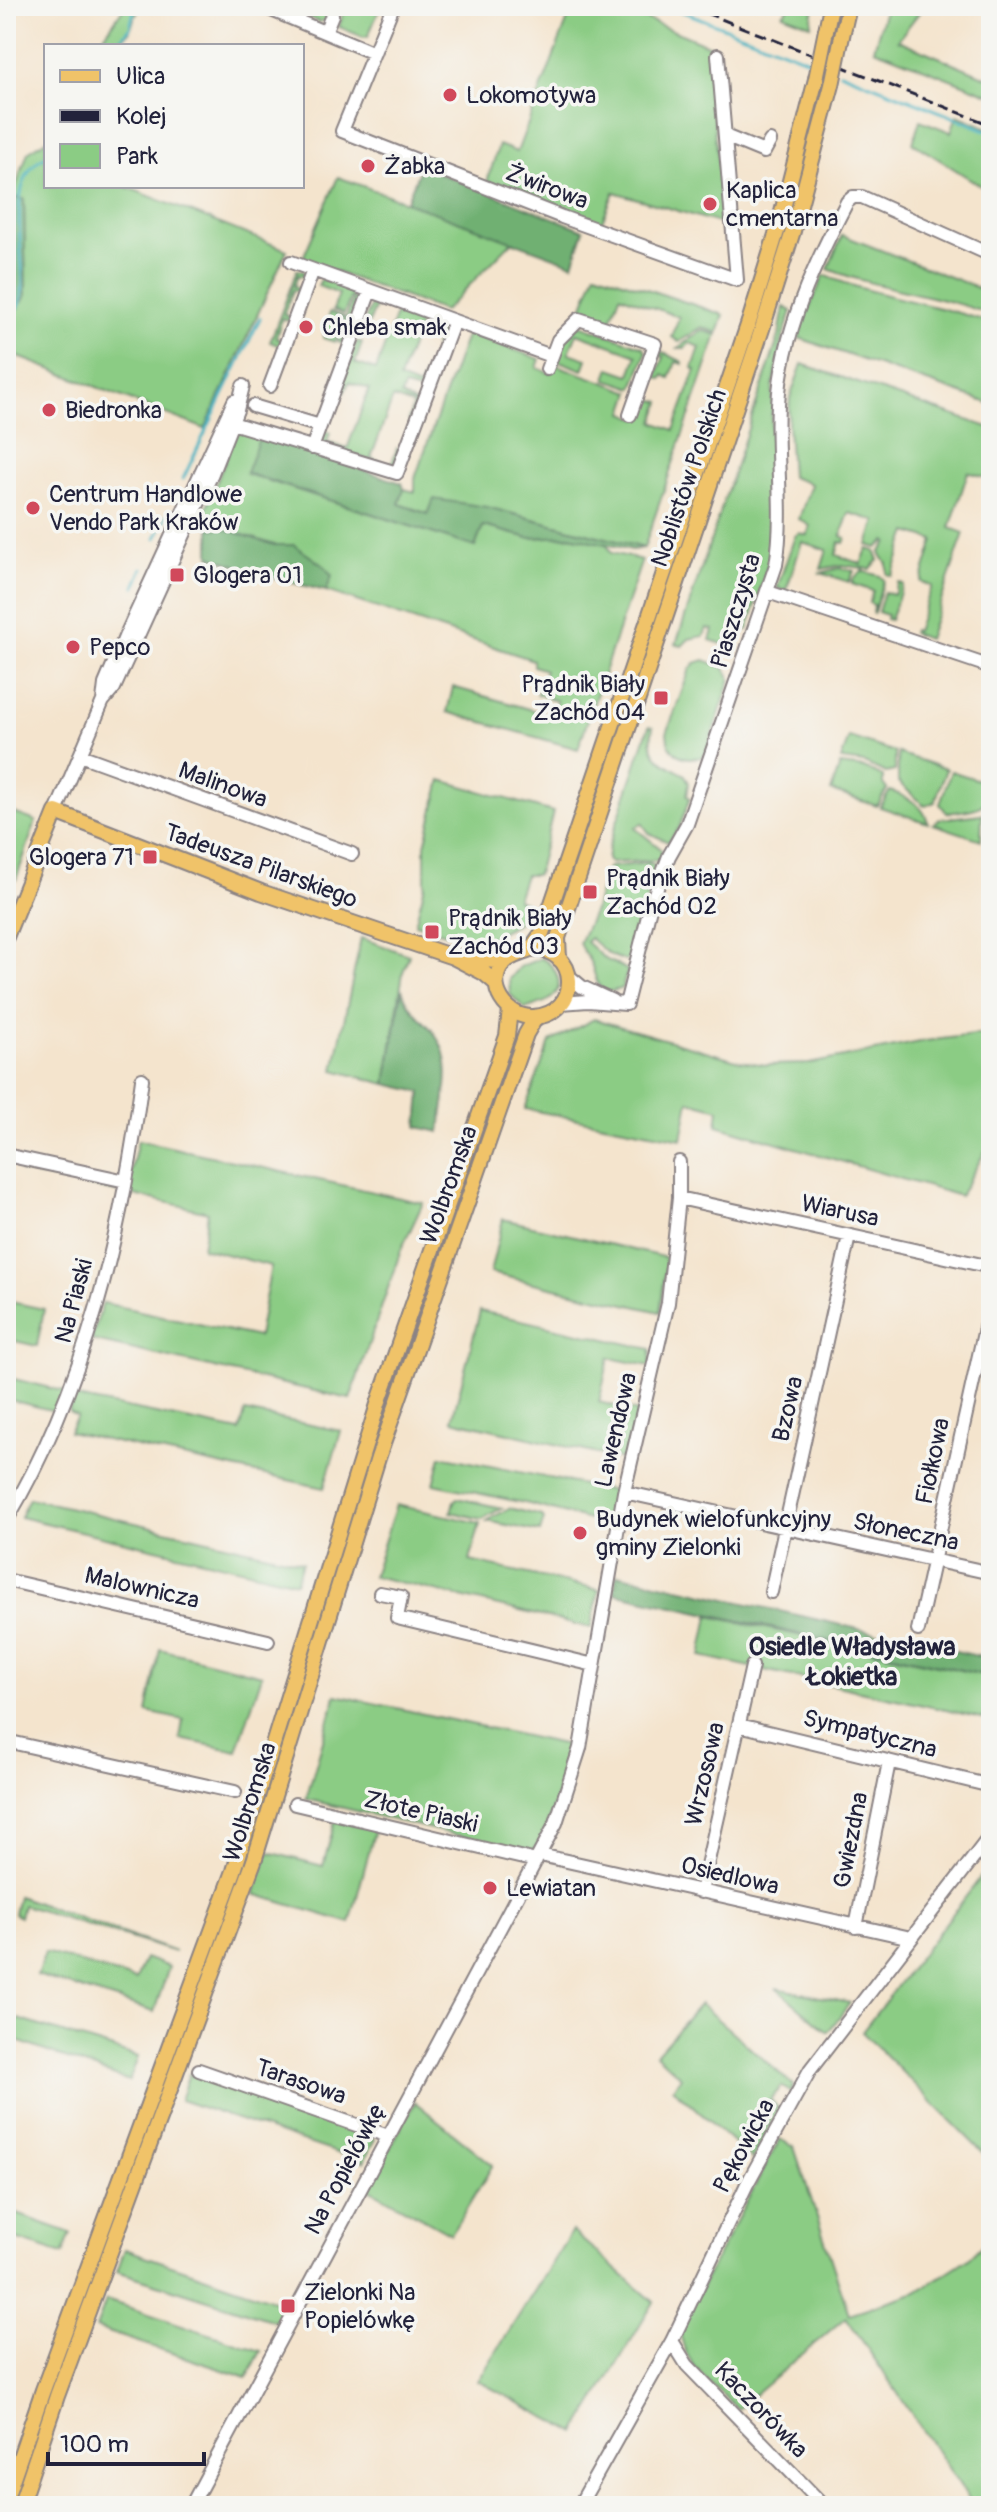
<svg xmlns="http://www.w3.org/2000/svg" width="997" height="2512" font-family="Pangolin,sans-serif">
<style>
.green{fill:#8bcc84;stroke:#567760;stroke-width:2}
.forest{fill:#70b072;stroke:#496956;stroke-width:2}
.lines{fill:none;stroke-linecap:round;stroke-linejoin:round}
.stream{stroke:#42b0bf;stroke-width:3}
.minor-casing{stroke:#8b8384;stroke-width:16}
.major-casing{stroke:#8b8384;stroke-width:18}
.minor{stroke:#fff;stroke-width:12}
.major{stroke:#f0c369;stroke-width:14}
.rail{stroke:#22223b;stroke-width:3;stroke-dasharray:12 6;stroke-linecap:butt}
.major-bridge-casing{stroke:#8b8384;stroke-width:18;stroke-linecap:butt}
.major-bridge{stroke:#f0c369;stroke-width:14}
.poi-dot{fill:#d1495b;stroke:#f6f6f2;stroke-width:3}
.labels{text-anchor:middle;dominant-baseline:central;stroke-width:7;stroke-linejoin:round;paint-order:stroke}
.poi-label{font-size:24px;fill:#22223b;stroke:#f6f6f2;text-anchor:start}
.street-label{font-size:24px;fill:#22223b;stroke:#f6f6f2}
.neighbourhood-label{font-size:26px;font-weight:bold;fill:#22223b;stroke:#f6f6f2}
</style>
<rect width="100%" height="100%" fill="#f6f6f2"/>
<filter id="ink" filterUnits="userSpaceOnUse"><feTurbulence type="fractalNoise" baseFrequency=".0125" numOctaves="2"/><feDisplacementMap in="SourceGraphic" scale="16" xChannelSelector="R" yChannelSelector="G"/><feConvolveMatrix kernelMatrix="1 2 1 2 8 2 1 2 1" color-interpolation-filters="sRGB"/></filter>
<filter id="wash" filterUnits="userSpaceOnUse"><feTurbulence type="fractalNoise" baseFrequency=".006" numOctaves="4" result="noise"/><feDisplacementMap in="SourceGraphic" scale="32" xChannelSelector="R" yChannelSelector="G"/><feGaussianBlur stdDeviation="1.8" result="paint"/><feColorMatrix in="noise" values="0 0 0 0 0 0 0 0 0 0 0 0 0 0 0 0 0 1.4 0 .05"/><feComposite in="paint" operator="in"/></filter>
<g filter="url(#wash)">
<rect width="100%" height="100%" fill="#f4e4cd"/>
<path class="green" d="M125 6H140L129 32 116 46H97Z
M279 6H301L314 11 316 6H341L336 17 319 22Z
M345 6H381L368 36 363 37 339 27Z
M573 6H615L710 46 715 138 726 225 614 192 600 226 487 182 499 145 517 152Z
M790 6H814L811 25 783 14Z
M886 6H924L898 40 991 79V95L874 49Z
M822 81 826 83 812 141 774 271 554 930 551 929 786 225Z
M957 115 991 129V192L913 143 920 120 951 132Z
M46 140V186H124L287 250 205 429 6 352V326L26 295 24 200 12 197 28 152Z
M338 177 513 241 444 311 302 260Z
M842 235 991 293V315C938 294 881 290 828 269Z
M297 270 303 271 305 277 298 275 294 286 301 289 300 292 293 290 284 314 291 318 290 321 282 318 276 338 282 341 280 346 270 342Z
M596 272 724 315 718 333 702 327 679 342 672 337 679 317 620 295 610 323 581 311Z
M824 275C878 298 936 303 991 323V404L799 338 803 322Z
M321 279 353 291 344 314 333 310 339 294 318 286Z
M353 298 361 301 345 345 338 342Z
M377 299 445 324 446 327 439 347 434 346 441 326 421 319 399 379 419 387 426 370 430 372 423 392 404 387 401 396 418 405 412 422 408 420 413 405 393 398 371 458 391 465 397 448 402 450 393 468 325 446 322 441 325 431 330 433 327 442 347 449 369 389 349 382 344 393 339 391 357 341 362 343 355 363 376 370 397 311 377 303 368 325 364 323 373 300Z
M784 307 792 311 784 334 773 387 771 429 774 505 771 555 748 630 744 629 737 644 729 646 710 640 713 630 707 628 704 636 689 639 682 646 676 644 779 336Z
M330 312 344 317 335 342 323 338Z
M580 325 644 347 646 353 633 388 606 379 610 368 630 375 637 355 577 333 569 353 587 359 583 370 556 360 564 339Z
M702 330 717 335 644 548 486 507 429 514 399 504 404 489 415 492V478L467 333 540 359 537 368 550 373 554 364 631 392 624 413 640 419 648 398 661 402 654 422 674 430 696 370 693 368 700 347 690 343 685 348H678Z
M660 351 683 362V364L676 362 670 378 664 375 662 379 656 377 664 357 656 353Z
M802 364 991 428V479L968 472 950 528 964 533 928 639 912 633 913 630 916 631 932 586 921 582 934 540 908 532 892 576 887 574V564L880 553 888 542 886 541 877 548 868 545 876 521 849 513 841 536 846 538 844 543 840 542 836 555 861 564 867 549 875 551 879 560 870 569 842 565 821 569 827 550 802 542 786 591 777 588 795 536 799 533 807 535 810 526 799 519 811 484 791 477 788 424 790 398Z
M238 429 260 436 247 474 475 547 483 526 529 538 570 536 607 544 611 553 642 560 578 749 447 712 453 687 553 716 557 701 537 694 545 670 533 666V660L326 591 332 576 324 566 294 546 274 545 222 528 210 529 204 513Z
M839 568 854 571 849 582 821 573Z
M862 571 880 576 884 580 873 615 874 605 869 603 873 591 852 584 854 578Z
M898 582 903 584 890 620 886 619 887 615 878 612 884 592 894 595Z
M704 660 725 668 731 679 706 753 702 757C683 761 668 754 667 733L690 669 695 663Z
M649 726 653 727C646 757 663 762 685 775L689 783 687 796 690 798 679 828 668 842 649 833 642 823 635 828 660 848 663 853 660 860 610 863 607 860 609 846Z
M849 737 895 752V771L886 773 864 763 841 760Z
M898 753 946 769 935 802 925 806 898 782Z
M840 765 864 768 883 777V784L887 789 877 806 831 791Z
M951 771 991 784C991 811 969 810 947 813L940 804Z
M441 780 553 812 538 871 536 875H525L517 899 528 904 517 923 480 943 415 924 425 885V845Z
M890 791C905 796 924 804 928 823L880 807Z
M6 810 36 821 16 880 6 876Z
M982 814 981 840 933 824 940 819Z
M649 863 658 866 641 918 630 960C613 961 602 949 590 938L586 942 605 959 628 970 622 988C597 998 598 984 592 966 589 958 582 951 579 943L595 908 606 871 609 867Z
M361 938 409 955 403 972 386 1084 334 1070Z
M541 958C557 966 567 988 549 1000 542 1004 532 1006 525 1009L510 994 509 979 519 967Z
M594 1019 740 1061 766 1065 809 1064 925 1041 991 1033V1141L960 1196 717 1125 719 1109 689 1101 682 1139 525 1109 550 1042Z
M509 1047 513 1049 380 1428 251 1849 38 2429 13 2506H10L29 2446 249 1848 380 1414Z
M138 1140 423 1203 401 1250 350 1399 91 1340 103 1303 258 1337 271 1266 202 1248 208 1212 126 1193Z
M22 1165 115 1188 118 1192 21 1172Z
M503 1219 667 1258 660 1312 490 1273Z
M6 1301 44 1309 37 1346 6 1339Z
M480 1311 651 1349 650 1366 609 1358 599 1402 638 1412 624 1460 452 1420Z
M6 1377 66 1392 59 1412 6 1399Z
M72 1397 240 1431 245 1412 341 1431 324 1488 69 1432 77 1416 69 1412Z
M441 1456 618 1492 612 1526 529 1504 434 1484Z
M29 1498 302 1562 296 1582 20 1517Z
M457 1498 502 1508 482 1519 451 1512 454 1501Z
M396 1505 480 1523 470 1561 599 1590 591 1628 373 1576Z
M509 1508 542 1516 544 1519 540 1532 487 1521Z
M709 1616 984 1675 991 1660V1720L701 1656Z
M160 1649 262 1675 237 1751 180 1739 183 1720 147 1712Z
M336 1695 572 1746 543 1840 533 1850H519L306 1799Z
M335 1821 375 1829 350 1923 254 1894 269 1852 323 1866Z
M991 1864V2161L862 2032Z
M18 1896 175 1952 23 1905 20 1917 14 1914Z
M45 1952 136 1980 145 1958 169 1967 154 2012 37 1975Z
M776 1988 850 2003 828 2032Z
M700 2004 793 2085 791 2093 782 2086 770 2100 778 2108 752 2160 673 2088 681 2077 656 2054Z
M6 2015 138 2057 129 2081 6 2037Z
M189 2074 375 2139 364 2162 180 2100Z
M415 2102 493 2165 451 2234 368 2188Z
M780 2139 794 2147 849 2314 917 2292 969 2258 991 2236V2502L985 2506H974L846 2317 738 2409C713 2385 681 2365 680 2327Z
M6 2210 71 2233 63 2254 6 2236Z
M572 2231 654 2302 576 2433 478 2381Z
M125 2249 285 2304 277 2322 117 2271Z
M106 2300 261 2351 247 2378 96 2328Z"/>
<path class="forest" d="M421 166 584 230 573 264 406 202Z
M12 197 24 199 26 296 6 326 9 267 6 262V226Z
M260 436 402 483 404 489 399 504 428 514 434 499 487 507 644 548 632 550 570 536 529 538 483 526 475 547 246 473Z
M222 528 274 545H294L324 566 332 576 326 591 269 577 210 556V529Z
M402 989C407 1007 419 1016 431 1029 457 1059 444 1097 440 1132L418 1127 421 1092 386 1084Z
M617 1574 991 1659V1660L984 1675 614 1593Z"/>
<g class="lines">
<path class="stream" d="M668 6 814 62
M115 46 130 28 135 6
M840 72 991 132
M6 322C12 315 21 305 22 296 27 257 1 178 46 156
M183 479 260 318
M156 538 168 514
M135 587 143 568"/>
</g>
</g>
<g filter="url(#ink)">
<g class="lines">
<g class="minor-casing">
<path id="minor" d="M262 6 374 53
M393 6 342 131 562 217 737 280 718 55
M325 32 332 15
M725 136 764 152 770 141
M291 262 551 356
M547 369 558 340 579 319 655 344 630 415
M270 386 313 270
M253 406 320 426
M232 423 397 473 454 321
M312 448 370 291
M768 592 991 667
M103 701 105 684 125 637 234 401
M80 755 352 854
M56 812 103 701 114 688 210 478 237 410 243 386
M570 977 582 987 612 1001
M561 1003 588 1001 626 1004 651 904 669 856 687 824 776 565C785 511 775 458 778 405 782 332 814 265 847 202L853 197H862L991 255
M6 1155 126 1181
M679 1198 991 1267
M624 1492 991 1573
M6 1521C86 1386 122 1233 142 1079
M6 1580 268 1641
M771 1592 849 1236
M380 1593 401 1597 397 1618 594 1665
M918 1630 991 1301
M739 1725 991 1786
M6 1741 235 1792
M295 1804 536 1861
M540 1855 911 1938
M701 1892 752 1666
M856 1927 889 1762
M199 2070 388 2136
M672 2341 687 2365 824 2506
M191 2506 556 1823 580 1748 624 1492 668 1303 679 1198V1162
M579 2506 672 2341 747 2184 810 2070 991 1835"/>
</g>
<g class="major-casing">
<path id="major" d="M826 30 831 6
M842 36 849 6
M6 937 56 812 261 892 453 957 484 973 496 983
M530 950 542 933 749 322 778 228 816 79
M530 950C580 945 583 1014 533 1017 507 1018 485 986 503 964 509 956 521 954 530 950Z
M457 957 505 962
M559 959 558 938 762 329 793 231 832 85
M6 2498 43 2390 234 1871 379 1401 507 1036 510 1010
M20 2506 57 2396 254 1861 378 1458 526 1034 536 1017"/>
</g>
<use href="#minor" class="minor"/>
<use href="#major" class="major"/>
<path class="rail" d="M688 6 991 125"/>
<g class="major-bridge-casing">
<path id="major-bridge" d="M816 79 826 30
M832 85 842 36"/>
</g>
<use href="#major-bridge" class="major-bridge"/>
</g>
</g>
<g class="poi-dot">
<circle cx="450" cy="95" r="8"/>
<circle cx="368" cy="166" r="8"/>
<circle cx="710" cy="204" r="8"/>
<circle cx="306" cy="327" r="8"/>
<circle cx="49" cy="410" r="8"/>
<circle cx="33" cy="508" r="8"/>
<rect x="169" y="567" width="16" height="16" rx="4"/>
<circle cx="73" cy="647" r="8"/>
<rect x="653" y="690" width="16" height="16" rx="4"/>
<rect x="142" y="849" width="16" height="16" rx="4"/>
<rect x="582" y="884" width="16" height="16" rx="4"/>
<rect x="424" y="924" width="16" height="16" rx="4"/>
<circle cx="580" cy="1533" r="8"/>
<circle cx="490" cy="1888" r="8"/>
<rect x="280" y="2298" width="16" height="16" rx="4"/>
</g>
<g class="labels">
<g class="poi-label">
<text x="466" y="95">Lokomotywa</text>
<text x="384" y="166">Żabka</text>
<text x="726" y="190">Kaplica<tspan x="726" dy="28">cmentarna</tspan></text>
<text x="322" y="327">Chleba smak</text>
<text x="65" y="410">Biedronka</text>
<text x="49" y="494">Centrum Handlowe<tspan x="49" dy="28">Vendo Park Kraków</tspan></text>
<text x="193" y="575">Glogera 01</text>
<text x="89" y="647">Pepco</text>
<text x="645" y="684" text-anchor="end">Prądnik Biały<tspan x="645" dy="28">Zachód 04</tspan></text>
<text x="134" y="857" text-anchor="end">Glogera 71</text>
<text x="606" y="878">Prądnik Biały<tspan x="606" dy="28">Zachód 02</tspan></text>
<text x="448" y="918">Prądnik Biały<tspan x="448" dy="28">Zachód 03</tspan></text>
<text x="596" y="1519">Budynek wielofunkcyjny<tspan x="596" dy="28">gminy Zielonki</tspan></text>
<text x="506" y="1888">Lewiatan</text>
<text x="304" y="2292">Zielonki Na<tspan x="304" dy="28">Popielówkę</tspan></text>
</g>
<g class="street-label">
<text transform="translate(547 187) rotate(21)">Żwirowa</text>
<text transform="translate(689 478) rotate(-71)">Noblistów Polskich</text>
<text transform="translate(736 611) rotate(-73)">Piaszczysta</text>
<text transform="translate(223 785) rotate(20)">Malinowa</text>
<text transform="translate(261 866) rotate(20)">Tadeusza Pilarskiego</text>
<text transform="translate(449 1185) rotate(-70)">Wolbromska</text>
<text transform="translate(840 1211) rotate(12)">Wiarusa</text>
<text transform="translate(74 1301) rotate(-75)">Na Piaski</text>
<text transform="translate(788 1409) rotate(-77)">Bzowa</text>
<text transform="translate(616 1430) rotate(-77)">Lawendowa</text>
<text transform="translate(933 1461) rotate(-78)">Fiołkowa</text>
<text transform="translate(906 1532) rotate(12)">Słoneczna</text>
<text transform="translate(142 1588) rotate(13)">Malownicza</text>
<text transform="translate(870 1734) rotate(14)">Sympatyczna</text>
<text transform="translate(705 1774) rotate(-77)">Wrzosowa</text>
<text transform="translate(250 1802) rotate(-72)">Wolbromska</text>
<text transform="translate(421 1812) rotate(13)">Złote Piaski</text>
<text transform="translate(851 1840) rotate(-79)">Gwiezdna</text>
<text transform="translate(730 1876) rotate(13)">Osiedlowa</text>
<text transform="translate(301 2082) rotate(19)">Tarasowa</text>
<text transform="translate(744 2146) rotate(-62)">Pękowicka</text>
<text transform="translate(345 2169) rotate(-62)">Na Popielówkę</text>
<text transform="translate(761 2410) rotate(46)">Kaczorówka</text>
</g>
<g class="neighbourhood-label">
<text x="852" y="1647">Osiedle Władysława<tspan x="852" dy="30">Łokietka</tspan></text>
</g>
</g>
<rect width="997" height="2512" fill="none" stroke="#f6f6f2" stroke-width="32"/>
<rect x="44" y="44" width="260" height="144" fill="#f6f6f2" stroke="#a1a1a9" stroke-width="2"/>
<rect x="60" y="70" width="40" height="12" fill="#f0c369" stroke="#a1a1a9" stroke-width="2"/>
<text x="116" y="84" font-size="24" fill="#22223b">Ulica</text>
<rect x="60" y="110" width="40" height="12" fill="#22223b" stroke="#a1a1a9" stroke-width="2"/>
<text x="116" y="124" font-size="24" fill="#22223b">Kolej</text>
<rect x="60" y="144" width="40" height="24" fill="#8bcc84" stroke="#a1a1a9" stroke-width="2"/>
<text x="116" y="164" font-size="24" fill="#22223b">Park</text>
<path d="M48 2452v12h156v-12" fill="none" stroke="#22223b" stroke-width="4"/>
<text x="60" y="2452" font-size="24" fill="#22223b" stroke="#f6f6f2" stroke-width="6" paint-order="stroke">100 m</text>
</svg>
